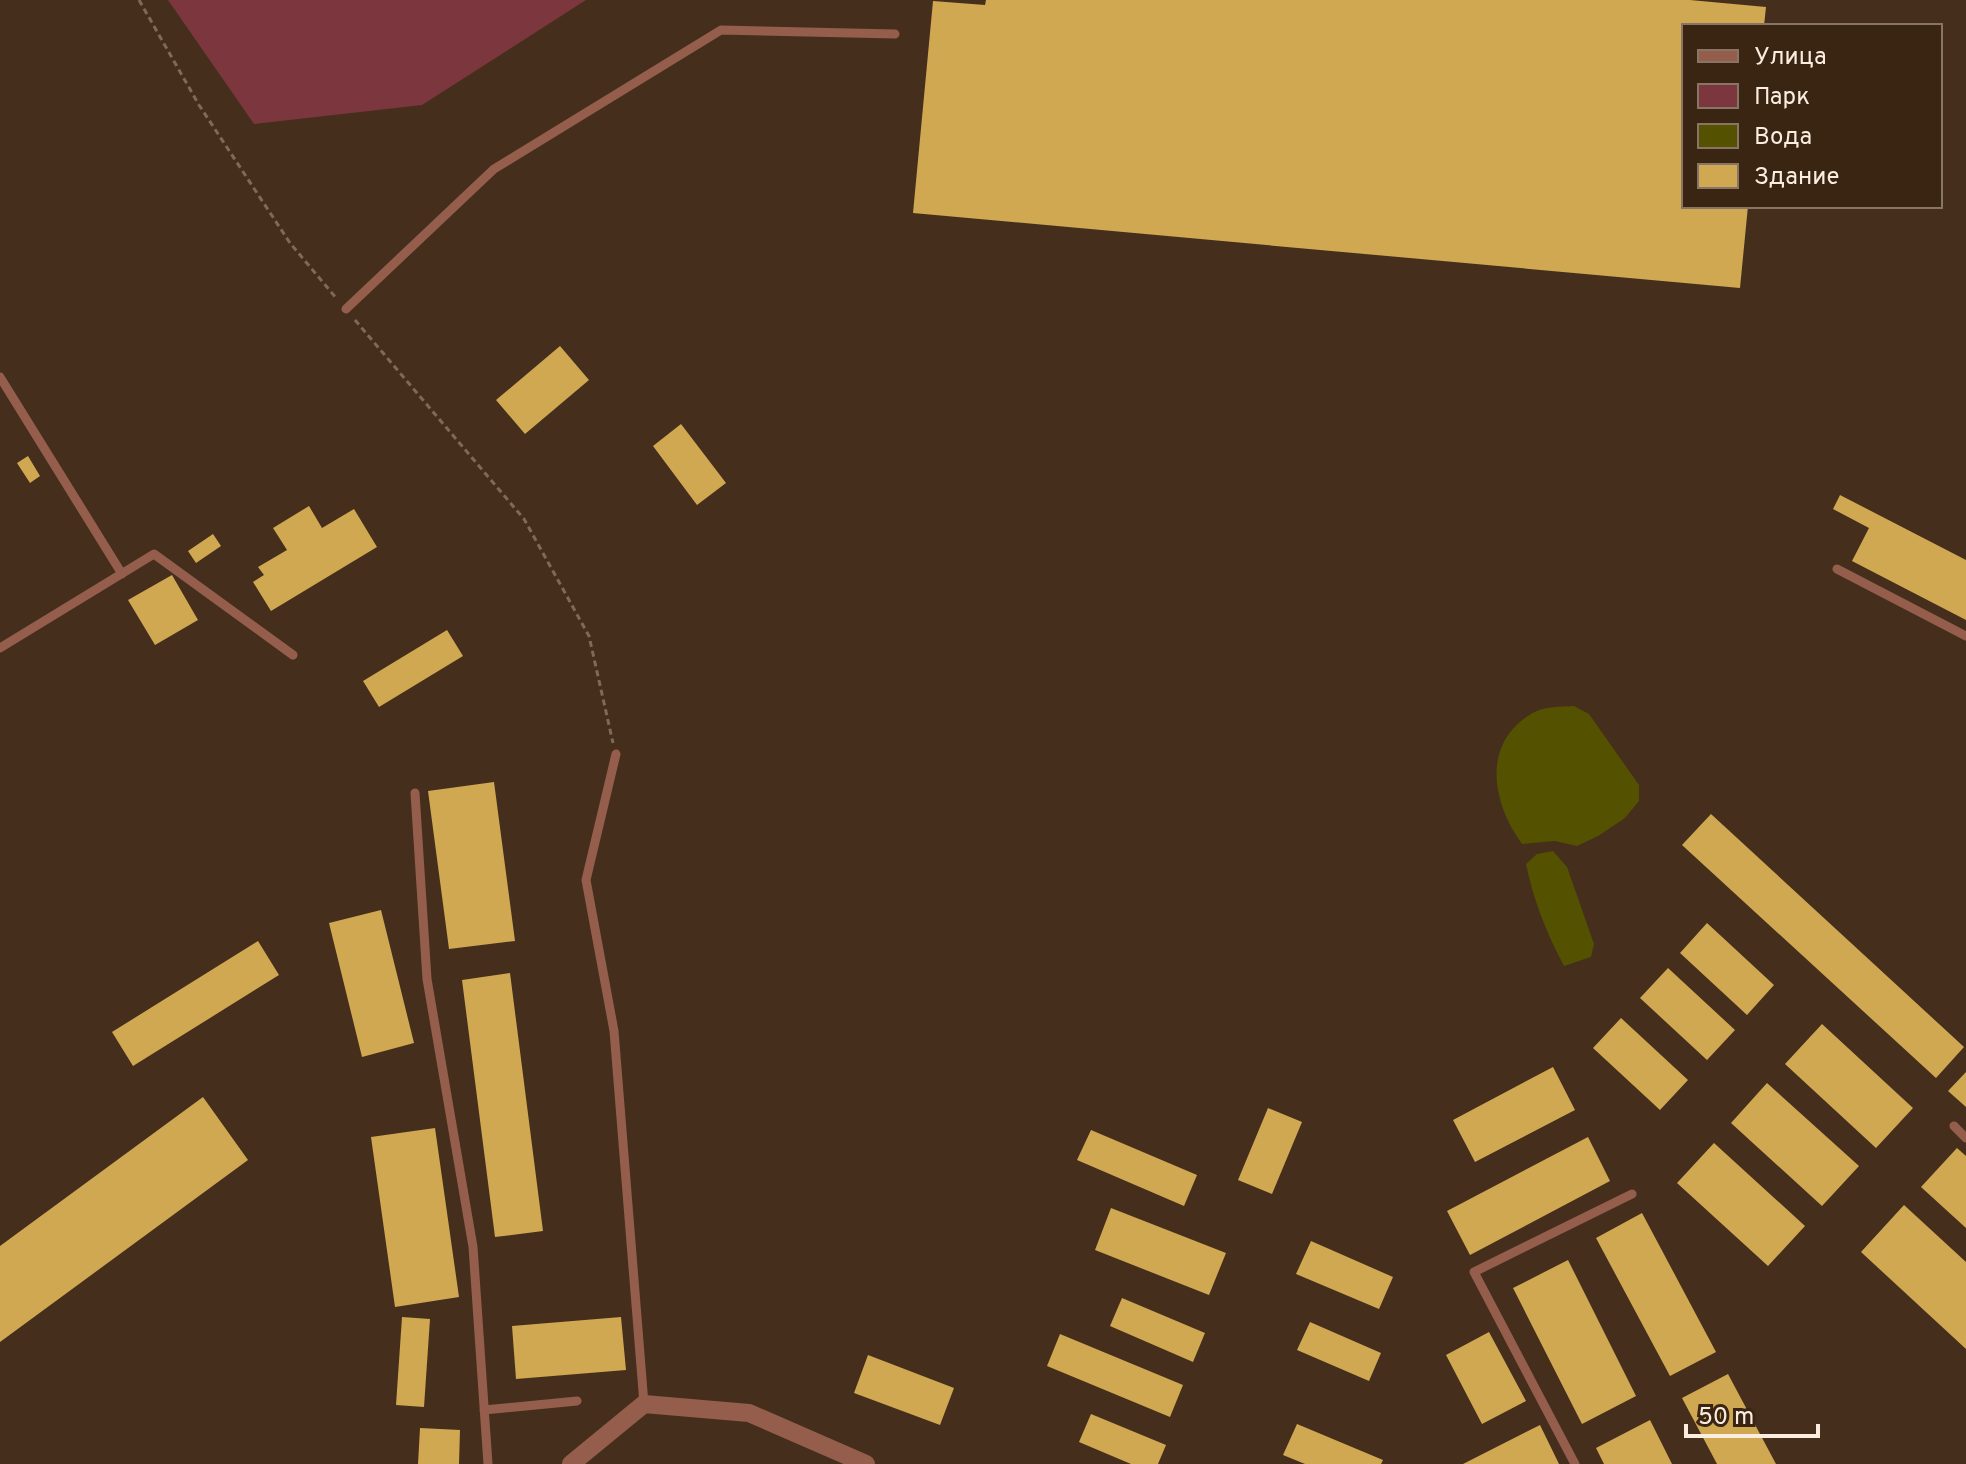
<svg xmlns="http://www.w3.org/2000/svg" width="1966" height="1464" font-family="Overpass,sans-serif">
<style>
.green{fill:#7c363d}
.water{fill:#545100}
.building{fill:#d0a852}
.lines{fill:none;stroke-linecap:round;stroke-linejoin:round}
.path{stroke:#7d6a59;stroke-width:3;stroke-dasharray:6 4;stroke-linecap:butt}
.lane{stroke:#955e4c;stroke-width:9}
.street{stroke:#955e4c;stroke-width:18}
</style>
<rect width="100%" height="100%" fill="#452f1c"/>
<path class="green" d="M168 0H586L422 105 254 124Z"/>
<path class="water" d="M1574 706 1589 714 1639 785V801L1625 818 1598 836 1577 846 1555 841 1522 844C1492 803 1481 744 1531 714 1543 706 1560 707 1574 706Z
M1553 851 1567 867 1594 944 1591 957 1564 966C1547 934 1533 899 1526 864L1537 854Z"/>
<path class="building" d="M986 0H1690L1766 7 1764 26H1684V206H1748L1740 288 913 213 933 1 985 5Z
M560 346 589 380 525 434 496 400Z
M681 424 726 483 697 505 653 446Z
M28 456 40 476 30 483 17 463Z
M1840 495 1966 560V620L1852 561 1869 528 1833 509Z
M309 506 322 528 354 509 377 547 271 611 253 582 264 575 258 567 287 550 273 528Z
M213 534 221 546 196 563 188 551Z
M172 575 198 620 155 645 128 600Z
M447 630 463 656 379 707 363 681Z
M494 782 515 941 449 949 428 791Z
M1711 814 1964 1047 1936 1078 1682 845Z
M381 910 414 1043 362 1057 329 923Z
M1707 923 1774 985 1747 1015 1680 953Z
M258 941 279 975 133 1066 112 1032Z
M1668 968 1735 1030 1707 1060 1640 998Z
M510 973 543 1231 495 1237 462 980Z
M1621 1018 1688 1080 1660 1110 1593 1048Z
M1822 1024 1913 1108 1876 1148 1785 1064Z
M1553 1067 1575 1110 1475 1162 1453 1120Z
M1966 1072V1107L1948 1091Z
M1767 1083 1859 1166 1822 1206 1731 1123Z
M203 1097 248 1160 0 1342V1246Z
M1268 1108 1302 1122 1272 1194 1238 1180Z
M435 1128 459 1297 395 1307 371 1137Z
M1091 1130 1197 1175 1184 1206 1077 1160Z
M1588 1137 1610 1181 1470 1255 1447 1211Z
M1714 1143 1805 1226 1768 1266 1677 1183Z
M1957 1148 1966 1156V1228L1921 1187Z
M1904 1205 1966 1262V1349L1861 1252Z
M1111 1208 1226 1253 1209 1295 1095 1250Z
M1642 1213 1716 1352 1670 1376 1596 1238Z
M1311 1241 1393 1277 1379 1309 1296 1274Z
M1568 1260 1636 1396 1582 1424 1513 1288Z
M1122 1298 1205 1333 1193 1362 1110 1326Z
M402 1317 430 1319 424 1407 396 1405Z
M621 1317 626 1370 516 1379 512 1326Z
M1310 1322 1381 1353 1369 1381 1297 1350Z
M1489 1332 1526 1401 1482 1424 1446 1355Z
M1060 1334 1183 1385 1170 1417 1047 1366Z
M868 1355 954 1388 940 1425 854 1393Z
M1728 1374 1776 1464H1717L1682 1398Z
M1091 1414 1166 1445 1158 1464H1131L1079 1442Z
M1650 1420 1672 1464H1604L1596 1448Z
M1297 1424 1383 1460 1381 1464H1305L1283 1455Z
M1540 1425 1559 1464H1463Z
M420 1428 460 1430 459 1464H418Z"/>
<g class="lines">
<path class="path" d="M139 0 199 105 290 243 337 299
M355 320 524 519 589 636 613 743"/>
<path class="lane" d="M346 309 494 169 721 30 895 34
M0 377 122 574
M1837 569 1966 636
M0 648 154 554 293 655
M616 754 586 880 614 1031 644 1404
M415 793 427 979 473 1247 488 1464
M1954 1126 1966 1138
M484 1410 577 1401
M1575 1464 1474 1272 1632 1194"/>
<path class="street" d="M571 1464 644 1404 749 1413 866 1464"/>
</g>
<rect x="1682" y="24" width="260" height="184" fill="#3a2512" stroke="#887565" stroke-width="2"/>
<rect x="1698" y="50" width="40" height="12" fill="#955e4c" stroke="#887565" stroke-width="2"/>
<text x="1754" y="64" font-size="24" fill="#fcede1">Улица</text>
<rect x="1698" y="84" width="40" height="24" fill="#7c363d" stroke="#887565" stroke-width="2"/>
<text x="1754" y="104" font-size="24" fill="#fcede1">Парк</text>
<rect x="1698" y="124" width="40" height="24" fill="#545100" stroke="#887565" stroke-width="2"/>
<text x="1754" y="144" font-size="24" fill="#fcede1">Вода</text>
<rect x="1698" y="164" width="40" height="24" fill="#d0a852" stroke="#887565" stroke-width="2"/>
<text x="1754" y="184" font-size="24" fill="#fcede1">Здание</text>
<path d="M1686 1424v12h132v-12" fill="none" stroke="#fcede1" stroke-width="4"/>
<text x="1698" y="1424" font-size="24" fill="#fcede1" stroke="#3a2512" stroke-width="6" paint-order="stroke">50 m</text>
</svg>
